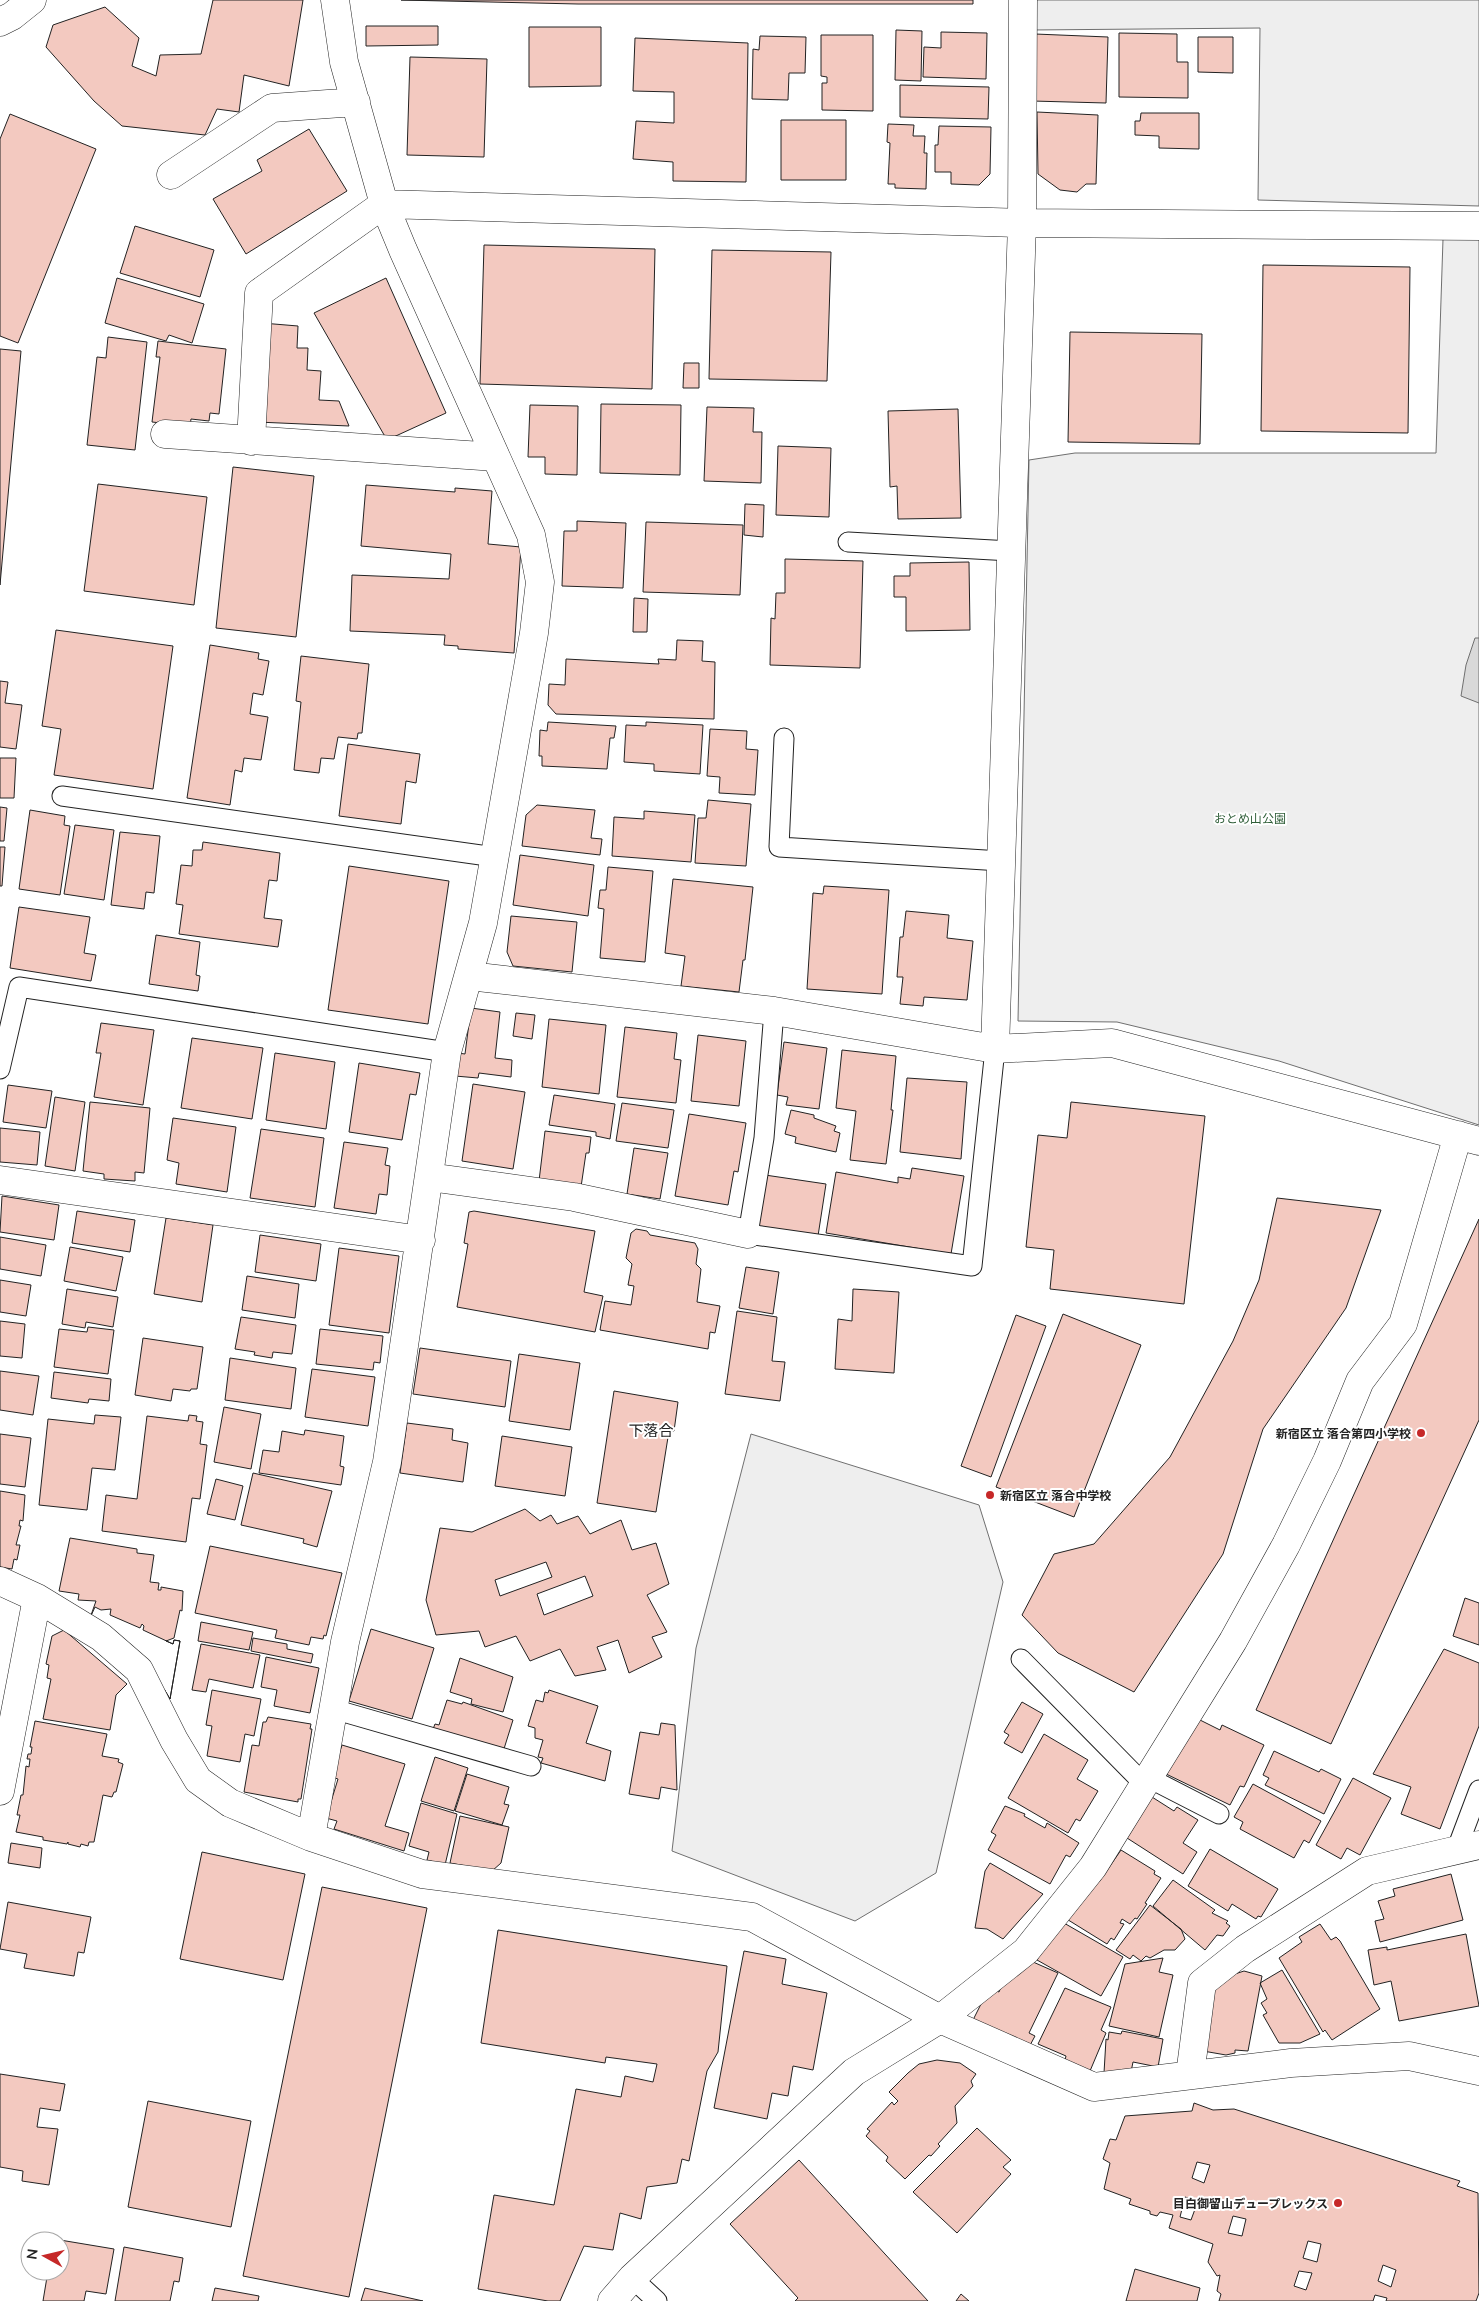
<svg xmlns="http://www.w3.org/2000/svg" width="1479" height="2301" font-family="Mulish,'Noto Sans JP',sans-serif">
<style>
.green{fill:#eee;stroke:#6f6f6f}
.water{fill:#d9d9d9;stroke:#6f6f6f}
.building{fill:#f3c9c0;stroke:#222;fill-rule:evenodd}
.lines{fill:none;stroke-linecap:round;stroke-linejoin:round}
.lane-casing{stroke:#222;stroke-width:21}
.street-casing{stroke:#222;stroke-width:29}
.lane{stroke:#fff;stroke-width:19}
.street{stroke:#fff;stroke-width:28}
.poi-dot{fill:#c62828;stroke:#fff;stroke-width:2}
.labels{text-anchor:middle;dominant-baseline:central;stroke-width:4;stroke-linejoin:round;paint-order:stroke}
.park-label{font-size:12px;fill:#2f5e38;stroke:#fff}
.poi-label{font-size:12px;font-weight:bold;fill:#222;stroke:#fff;text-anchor:end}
.quarter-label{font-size:15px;fill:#222;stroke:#fff}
</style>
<rect width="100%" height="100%" fill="#fff"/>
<path class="green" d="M1032 0H1479V206L1258 200 1260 28 1031 30Z
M1443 239H1479V1125L1279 1061 1117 1022 1018 1021 1029 460 1075 453H1436Z
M751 1434 979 1505 1003 1582 936 1873 855 1921 672 1851 696 1648Z"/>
<path class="water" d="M1475 638H1479V703L1461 696 1466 665Z"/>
<path class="building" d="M213 0H303L289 86 244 75 239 112 217 109 205 135 122 126 94 101 46 47 53 25 105 7 139 38 132 66 156 76 160 55 201 54Z
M401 0H973V4H578Z
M366 26H438V45L366 46Z
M529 27H601V86L529 87Z
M896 30 922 31 921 81 895 80Z
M941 32 987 33 986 79 923 77 924 47 941 48Z
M1119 33 1177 34V62H1188V98L1119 97Z
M1035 34 1108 37 1106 103 1032 101Z
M821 35H873V111L822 110V83H827V77L821 76Z
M760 36 806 37 805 73H789L788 100 752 99 753 49 759 50Z
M1198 37H1233V73L1198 72Z
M635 38 748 43 746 182 673 181V162L633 159 636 121 674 123V92L633 91Z
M410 57 487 59 484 157 407 155Z
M900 85 989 87 988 119 900 117Z
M1037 112 1098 115 1096 184H1086L1077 192 1060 190 1038 174Z
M1141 113H1199V149L1159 148V136L1135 135V121H1140Z
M10 114 96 149 18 343 0 336V139Z
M781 120H846V180H781Z
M888 124 914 125 913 136H925L924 153H927L926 189 895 188V184H888L890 143 887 142Z
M939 126 991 127 990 174 979 185 951 184V172H935V145H938Z
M309 129 347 191 246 254 213 199 262 171 257 160Z
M135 226 214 250 200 297 120 273Z
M484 245 655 249 652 389 480 384Z
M712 250 831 252 827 381 709 379Z
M1263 265 1410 267 1408 433 1261 431Z
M117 278 204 304 192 343 169 335 166 341 105 323Z
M386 278 446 413 387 440 314 313Z
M262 323 298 326 297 348H308L307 370 321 371 319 400 339 401 349 426 257 422Z
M1070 332 1202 334 1200 444 1068 442Z
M108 337 147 342 135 450 87 445 97 357 106 358Z
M158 341 226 349 219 414 210 413 209 421 191 419 190 426 152 422 160 357H156Z
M0 349 21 351 0 585Z
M684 363H699V388H683Z
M601 404 681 405 680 475 600 473Z
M530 405 578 406 577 475 545 474V457H528Z
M707 407 754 408 753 432H762L761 483 704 481Z
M958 409 961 518 898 519 897 486 890 487 888 411Z
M778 446 831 448 829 517 776 515Z
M233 467 314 476 296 637 216 628Z
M98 484 207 497 194 605 84 591Z
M366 485 455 492V488L492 491 488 544 521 547 514 653 458 649V646L444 645 445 635 350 631 352 575 449 579 451 554 361 546Z
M745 504 764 505 763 537 744 535Z
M577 521 626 523 623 588 562 586 564 531H577Z
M646 522 743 525 740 595 643 592Z
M785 559 863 561 860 668 770 665 771 618 775 619 776 593H785Z
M969 562 970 630 906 631V597H894V576H910V563Z
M634 598 648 599 647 632H633Z
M56 630 173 646 153 789 54 775 61 729 42 726Z
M677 640 703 641 702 661 715 662 714 719 556 714 548 705 549 684 565 685 566 659 659 664 658 659 676 660Z
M210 645 259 653 258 659 269 661 263 695 253 693 250 714 268 717 261 760 244 758 242 772 235 770 230 805 187 798Z
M301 656 369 664 362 733H358L357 739 338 737 334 759 321 758 319 773 294 770 301 702 296 701Z
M0 681 8 682 5 703 22 705 16 749 0 747Z
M548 722 616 726 614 738H610L607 769 542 766V756H539L540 730 547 731Z
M646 722 703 725 700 774 654 771V764L624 762 626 725 646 726Z
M710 729 747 731 746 749 758 750 755 795 719 793 720 777 707 776Z
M348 744 420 754 416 783 406 781 401 824 339 816Z
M0 758H16L14 798H0Z
M708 800 751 804 746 866 695 863 698 818H706Z
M537 805 595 810 591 838 602 839 600 855 522 846 526 815Z
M0 807 7 808 4 841H0Z
M30 810 65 816 64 825 70 826 60 895 19 889Z
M644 811 695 815 691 862 612 856 614 817 644 819Z
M75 825 114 830 104 900 64 894Z
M120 832 160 836 154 893 146 892 144 909 111 905Z
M203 842 280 853 277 881 269 880 264 918 282 920 278 947 179 934 183 905 176 904 181 865 192 866 193 850H202Z
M0 847H5L2 886H0Z
M520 855 594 865 588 916 513 905Z
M349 866 449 881 428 1024 328 1010Z
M608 867 653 871 645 962 600 958 604 909 598 908 600 890H606Z
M673 879 753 887 745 960H743L739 992 681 986 685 956 665 953Z
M824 886 889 890 882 994 807 989 813 893 823 894Z
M19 907 90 917 84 953 96 955 91 981 10 968Z
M906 911 949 915 947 938 973 941 967 1000 924 997 923 1006 900 1004 903 977H897L900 937H903Z
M511 916 577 922 572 972 513 966 507 952Z
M156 935 200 942 196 975 200 976 198 991 149 984Z
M471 1008 500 1012 495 1058 512 1060 511 1077 479 1073 478 1078 455 1076 458 1053 465 1054Z
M516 1013 535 1015 532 1039 513 1036Z
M549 1019 606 1025 599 1094 542 1087Z
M101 1023 154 1030 143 1105 94 1097 101 1053H96Z
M625 1027 677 1033 674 1059 681 1060 676 1103 617 1097Z
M698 1035 746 1041 739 1106 691 1101Z
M192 1038 263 1048 252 1119 181 1108Z
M784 1042 827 1048 819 1109 786 1105 788 1097 777 1095Z
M842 1050 896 1056 891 1110H893L886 1164 850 1160 856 1111 836 1108Z
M275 1053 335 1062 326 1129 266 1120Z
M359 1063 420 1073 416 1095 410 1094 402 1140 349 1132Z
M907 1078 967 1082 961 1159 900 1152Z
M473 1084 525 1092 513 1169 462 1161Z
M8 1085 52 1091 46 1128 3 1122Z
M554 1095 615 1104 610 1139 596 1136V1132L549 1125Z
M55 1097 85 1102 75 1171 45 1166Z
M90 1102 150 1108 144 1173 135 1172V1181L104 1179V1174L83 1171Z
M1071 1102 1205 1116 1184 1304 1050 1289 1054 1250 1026 1247 1038 1135 1067 1138Z
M622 1103 674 1110 668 1148 616 1141Z
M791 1110 814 1115V1118L836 1126 834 1131 840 1133 836 1152 795 1143 796 1137 785 1134Z
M689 1114 746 1123 738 1172 734 1171 728 1205 675 1196Z
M173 1118 236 1127 227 1192 176 1184 179 1163 167 1160Z
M0 1128 40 1132 37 1165 0 1162Z
M261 1129 324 1138 315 1207 250 1198Z
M545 1131 591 1137 589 1153H586L581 1187 539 1181Z
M344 1142 388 1148 385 1165 390 1166 387 1195 379 1194 376 1214 334 1208Z
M634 1148 668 1153 660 1199 627 1194Z
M912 1168 964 1176 951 1254 826 1233 836 1172 898 1183V1177L910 1179Z
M765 1175 826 1184 818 1236 757 1226Z
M2 1196 59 1205 54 1240 0 1232Z
M1277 1198 1381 1210 1346 1308 1263 1429 1223 1554 1134 1692 1058 1653 1022 1615 1054 1554 1094 1544 1170 1457 1233 1341 1259 1280Z
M77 1211 135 1220 130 1252 72 1243Z
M474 1211 595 1231 584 1292 603 1296 595 1332 457 1307 468 1244 464 1243 469 1212Z
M166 1218 213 1225 202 1302 154 1294Z
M1479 1219V1420L1331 1744 1256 1710Z
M636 1229 647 1231 650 1235 695 1243 698 1249 696 1264 701 1269 697 1302 720 1306 715 1333 710 1332 708 1349 600 1330 605 1301 631 1305 634 1286 628 1285 632 1264 626 1258 631 1233Z
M260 1235 321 1244 316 1281 255 1272Z
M0 1237 46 1245 41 1276 0 1269Z
M70 1247 123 1257 116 1291 64 1281Z
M339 1248 399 1256 389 1333 329 1325Z
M746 1267 779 1272 773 1314 739 1308Z
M247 1276 299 1284 295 1318 242 1310Z
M0 1280 31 1285 26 1316 0 1312Z
M67 1289 118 1297 113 1327 86 1322 85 1328 62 1324Z
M853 1289 899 1292 894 1373 835 1369 838 1319 852 1321Z
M737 1311 777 1317 772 1361 785 1362 780 1401 725 1394Z
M1063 1314 1141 1345 1074 1517 996 1487Z
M1016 1315 1046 1326 991 1477 961 1466Z
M241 1317 296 1325 292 1354 273 1352 272 1358 254 1355 255 1352 235 1349Z
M0 1321 25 1324 22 1358 0 1356Z
M88 1327 114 1330 108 1374 54 1367 59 1329 87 1332Z
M320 1329 383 1336 380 1363 374 1362 373 1370 316 1364Z
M143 1338 203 1347 197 1389H191L190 1391 173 1389 171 1401 135 1395Z
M420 1348 511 1361 505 1407 413 1394Z
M519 1354 580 1363 570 1430 509 1421Z
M230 1358 296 1368 291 1409 225 1400Z
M312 1369 375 1377 368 1426 305 1417Z
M0 1371 39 1376 33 1415 0 1410Z
M54 1372 111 1379 109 1401 89 1399 88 1403 51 1398Z
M614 1391 678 1402 674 1431H669L656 1512 597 1503Z
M224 1407 261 1414 251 1469 214 1462Z
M95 1415 121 1417 115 1470 92 1468 87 1510 39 1505 48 1419 94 1424Z
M189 1415 197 1416 196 1421 203 1422 200 1444 207 1445 200 1499 192 1498 186 1542 102 1531 106 1495 137 1499 147 1416 188 1421Z
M407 1423 453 1429 452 1440 468 1443 463 1482 400 1473Z
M305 1430 344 1436 340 1466 344 1467 341 1485 259 1473 263 1450 279 1452 282 1431 304 1435Z
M0 1434 31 1438 25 1487 0 1484Z
M502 1436 572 1447 565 1496 495 1486Z
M253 1473 332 1491 317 1547 303 1543 304 1539 241 1525Z
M216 1479 243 1486 235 1520 207 1514Z
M0 1491 25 1495 23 1521 20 1520 19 1526H21L16 1545H20L17 1560 14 1559 12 1569 0 1567Z
M525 1509 540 1521 551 1515 557 1524 578 1516 590 1534 621 1520 632 1550 656 1543 669 1584 647 1595 667 1632 652 1637 662 1657 629 1673 618 1640 597 1647 606 1670 575 1676 560 1649 530 1661 516 1636 485 1647 479 1631 436 1635 426 1600 440 1528 472 1532ZM546 1562 552 1577 500 1596 495 1580ZM585 1576 593 1596 544 1615 537 1594Z
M70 1538 137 1549V1553L154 1555 150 1582 159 1583 158 1590H161V1587L183 1591 182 1611 180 1610 174 1638 166 1641 173 1644 174 1640 180 1641 170 1699 164 1689 163 1691 90 1618 96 1601 78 1600 79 1594 59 1591Z
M210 1546 342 1573 326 1636 324 1635 323 1639 311 1637 309 1645 275 1638 277 1630 195 1613Z
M1465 1598 1479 1603V1645L1453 1636Z
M95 1607 101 1610 111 1609 110 1615 140 1628 142 1624 144 1626 143 1630 173 1644 174 1640 180 1641 170 1699 164 1689 163 1691 90 1618Z
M201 1622 253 1632 249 1650 198 1641Z
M371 1629 434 1648 412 1719 349 1701Z
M64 1630 127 1684 116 1695 110 1730 43 1719 51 1679 47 1678 49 1665 46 1664 52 1636Z
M253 1638 287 1644V1649L313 1654 311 1663 251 1651Z
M201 1644 260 1655 253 1688 209 1679 206 1692 192 1690Z
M1444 1649 1479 1663V1726L1440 1829 1401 1814 1411 1787 1373 1774Z
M266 1657 319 1668 310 1713 274 1706 277 1690 261 1687Z
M460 1658 513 1677 503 1712 471 1704 472 1699 450 1692Z
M212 1690 261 1699 254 1736 245 1734 240 1762 207 1756 212 1726 206 1725Z
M549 1690 598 1706 586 1743 611 1751 605 1781 541 1763 543 1758 538 1757 543 1740 535 1738V1728L528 1726 536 1700 543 1702 545 1692 548 1693Z
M447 1700 462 1704 463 1702 513 1720 503 1752 431 1734 435 1724 439 1725Z
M1022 1702 1043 1714 1022 1753 1004 1743 1009 1735 1004 1732Z
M1190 1715 1220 1730 1222 1725 1264 1745 1244 1787 1240 1786 1230 1805 1162 1772Z
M268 1717 311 1724 310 1729H312L301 1799H298V1802L244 1792 252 1745 259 1746 263 1722H266Z
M35 1721 107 1734 102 1756 119 1759 118 1762 123 1764 116 1792H114L112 1797 103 1795 94 1842H89L88 1846 81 1844 80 1847 68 1844V1842L67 1844 43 1840V1837L16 1832 20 1815H17L21 1795H23L26 1766 29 1767 30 1759H27L28 1754H31L32 1747H30Z
M661 1723 675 1725 677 1790 661 1787 659 1799 629 1794 640 1732 659 1735Z
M1044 1734 1088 1760 1077 1779 1098 1791 1080 1821 1076 1819 1068 1833 1008 1798Z
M342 1745 405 1764 385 1826 409 1833 404 1851 334 1829 337 1821 326 1818 338 1779 332 1777Z
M1274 1751 1319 1772 1321 1769 1341 1779 1324 1814 1265 1785 1269 1778 1263 1775Z
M435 1757 468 1768 454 1811 421 1801Z
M467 1774 509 1787 504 1804 509 1805 502 1825 455 1811Z
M1353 1778 1391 1798 1360 1855 1347 1848 1341 1859 1316 1845Z
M1253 1784 1321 1821 1309 1843 1304 1840 1294 1858 1240 1829 1243 1822 1234 1817Z
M1152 1797 1174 1811 1177 1807 1198 1820 1183 1843 1197 1852 1183 1874 1127 1838Z
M421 1803 457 1814 445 1865 427 1860 429 1852 409 1846Z
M1005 1806 1025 1814 1024 1816 1045 1828 1047 1823 1079 1843 1070 1857 1066 1855 1050 1884 988 1850 996 1835 991 1832Z
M460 1816 509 1827 501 1863 492 1871 450 1863Z
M11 1843 42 1848 40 1868 8 1863Z
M1210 1849 1278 1889 1261 1917 1258 1916 1256 1919 1232 1904 1228 1911 1188 1886Z
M1121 1850 1155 1871 1154 1874 1161 1878 1145 1903 1147 1904 1137 1919 1135 1918 1130 1924 1122 1919 1120 1923 1124 1924 1114 1940 1111 1938 1107 1944 1065 1918 1091 1878 1099 1882Z
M202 1852 305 1874 283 1980 180 1959Z
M990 1863 1043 1894 1003 1939 987 1929 975 1928 985 1871Z
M1451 1874 1463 1920 1380 1942 1375 1921 1384 1919 1378 1901 1395 1896 1393 1889Z
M1173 1880 1215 1910 1212 1913 1228 1921 1226 1923 1230 1926 1223 1936 1217 1935 1205 1950 1153 1906Z
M322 1887 427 1908 349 2297 243 2276Z
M8 1902 91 1917 84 1953 78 1952 74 1976 24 1968 27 1954 0 1949Z
M1150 1905 1181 1929 1185 1939 1175 1950H1164L1150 1958 1146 1956 1141 1961 1133 1955 1130 1959 1116 1950Z
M1057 1919 1123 1957 1101 1996 1037 1960Z
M1320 1924 1331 1940 1336 1937 1340 1941 1380 2009 1332 2040 1325 2030 1323 2032 1279 1958 1302 1942 1299 1937Z
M498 1930 727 1966 718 2052 707 2071 689 2161 682 2159 677 2183 647 2187 641 2219 620 2213 613 2250 584 2246 560 2301H548L478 2289 494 2195 554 2205 576 2089 621 2097 625 2076 653 2082 657 2064 606 2057 605 2063 481 2043Z
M1466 1934 1479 2006 1399 2021 1391 1981 1374 1985 1368 1950 1387 1947V1950Z
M744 1951 786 1959 782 1984 827 1993 813 2070 793 2066 788 2096 772 2093 767 2119 714 2108Z
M1024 1958 1058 1973 1029 2033 1035 2036 1028 2049 971 2024 989 1988 999 1992 1007 1972 1017 1976Z
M1163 1958 1159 1972 1173 1975 1159 2037 1109 2026 1125 1964Z
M1282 1970 1320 2034 1300 2043H1279L1263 2015 1267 2013 1261 2003 1267 1999 1260 1983Z
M1244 1971 1262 1976 1248 2051 1235 2050V2053L1226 2055 1203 2051 1199 2028 1217 1980Z
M1065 1988 1111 2007 1101 2030 1106 2033 1090 2071 1065 2060 1066 2056 1038 2044Z
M1122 2031 1163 2039 1158 2067 1133 2062 1131 2072 1104 2073 1106 2039 1108 2040 1109 2032 1121 2034Z
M937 2060 960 2063 976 2074 971 2081 973 2086 955 2106 957 2123 938 2144 940 2146 931 2156 929 2155 905 2179 886 2161 888 2157 866 2136 870 2131 867 2129 892 2102 894 2105 898 2101 889 2092 908 2073 919 2064Z
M0 2074 65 2084 60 2111 40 2108 37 2127 58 2129 49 2185 22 2181 23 2171 0 2167Z
M148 2101 251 2121 231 2227 128 2207Z
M1194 2103 1213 2110 1234 2109 1460 2181 1457 2186 1478 2193 1479 2293 1476 2301H1386L1387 2298 1375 2295 1373 2301H1219L1221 2294 1217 2291 1220 2275 1217 2276 1208 2262 1213 2244 1169 2228 1173 2215 1160 2212 1157 2216 1150 2214V2211L1129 2204 1131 2199 1104 2189 1110 2163 1103 2159 1110 2139 1116 2140 1125 2116 1192 2111ZM1197 2162 1210 2165 1204 2183 1192 2178ZM1185 2197 1198 2201 1191 2220 1180 2217ZM1233 2216 1246 2219 1242 2236 1228 2233ZM1308 2241 1321 2244 1317 2262 1303 2258ZM1383 2265 1396 2270 1391 2287 1378 2281ZM1299 2271 1312 2273 1306 2290 1294 2286Z
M977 2128 1011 2160 1003 2167 1011 2174 957 2233 913 2192Z
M799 2160 928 2301H795L798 2298 730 2224Z
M54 2239 114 2249 106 2294 86 2291 84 2301H43L48 2271H60V2241H53Z
M124 2247 183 2258 179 2282 174 2281 170 2301H115Z
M1135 2269 1200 2288 1197 2301H1126Z
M215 2288 259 2296 258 2301H212Z
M365 2288 423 2301H361Z
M961 2294 969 2301H956Z"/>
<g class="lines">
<g class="lane-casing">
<path id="lane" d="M848 542 1011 551
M784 738 779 847 1001 861
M62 796 495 857
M774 1011 764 1138 748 1234 972 1266 995 1049
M0 1069 19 987 447 1052
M1021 1659 1144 1784
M333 1709 531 1766
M1147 1777 1219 1814
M1456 1851 1479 1790
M632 2278 657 2301"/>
</g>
<g class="street-casing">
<path id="street" d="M0 22 12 16 32 0
M171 175 272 108 356 102
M165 434 496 457
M251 441 259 293 384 204 1022 223 1479 226
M469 976 774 1011 995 1049 1112 1043 1479 1141
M995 1049 1022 223 1023 0
M429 1177 574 1197 748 1234
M0 1180 421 1240
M0 1581 37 1598 101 1637 139 1670 174 1740 198 1780 230 1803 311 1837 422 1874 752 1917 940 2019 1094 2087 1291 2063 1409 2056 1479 2071
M0 1791 37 1598
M311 1837 345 1642 387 1462 447 1052 483 923 534 633 540 582 531 535 403 250 384 204 344 62 335 0
M1190 2075 1202 1983 1245 1949 1367 1871 1479 1845
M612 2301 632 2278 854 2072 940 2019 1026 1951 1093 1867 1233 1641 1286 1545 1327 1461 1360 1381 1403 1324 1458 1135"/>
</g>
<use href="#lane" class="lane"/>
<use href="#street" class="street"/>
</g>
<g class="poi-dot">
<circle cx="1421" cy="1433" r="5"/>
<circle cx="990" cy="1495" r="5"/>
<circle cx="1338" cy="2203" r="5"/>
</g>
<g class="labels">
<g class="park-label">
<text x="1250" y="818">おとめ山公園</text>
</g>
<g class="poi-label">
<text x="1411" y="1433">新宿区立 落合第四小学校</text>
<text x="1000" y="1495" text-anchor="start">新宿区立 落合中学校</text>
<text x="1328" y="2203">目白御留山デュープレックス</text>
</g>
<g class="quarter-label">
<text x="651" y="1430">下落合</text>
</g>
</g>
<g transform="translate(45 2256) rotate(278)"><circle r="24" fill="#ffffff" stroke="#a7a7a7"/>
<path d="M0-4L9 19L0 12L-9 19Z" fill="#c62828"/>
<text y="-8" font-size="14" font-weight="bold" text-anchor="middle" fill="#222222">N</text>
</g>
</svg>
